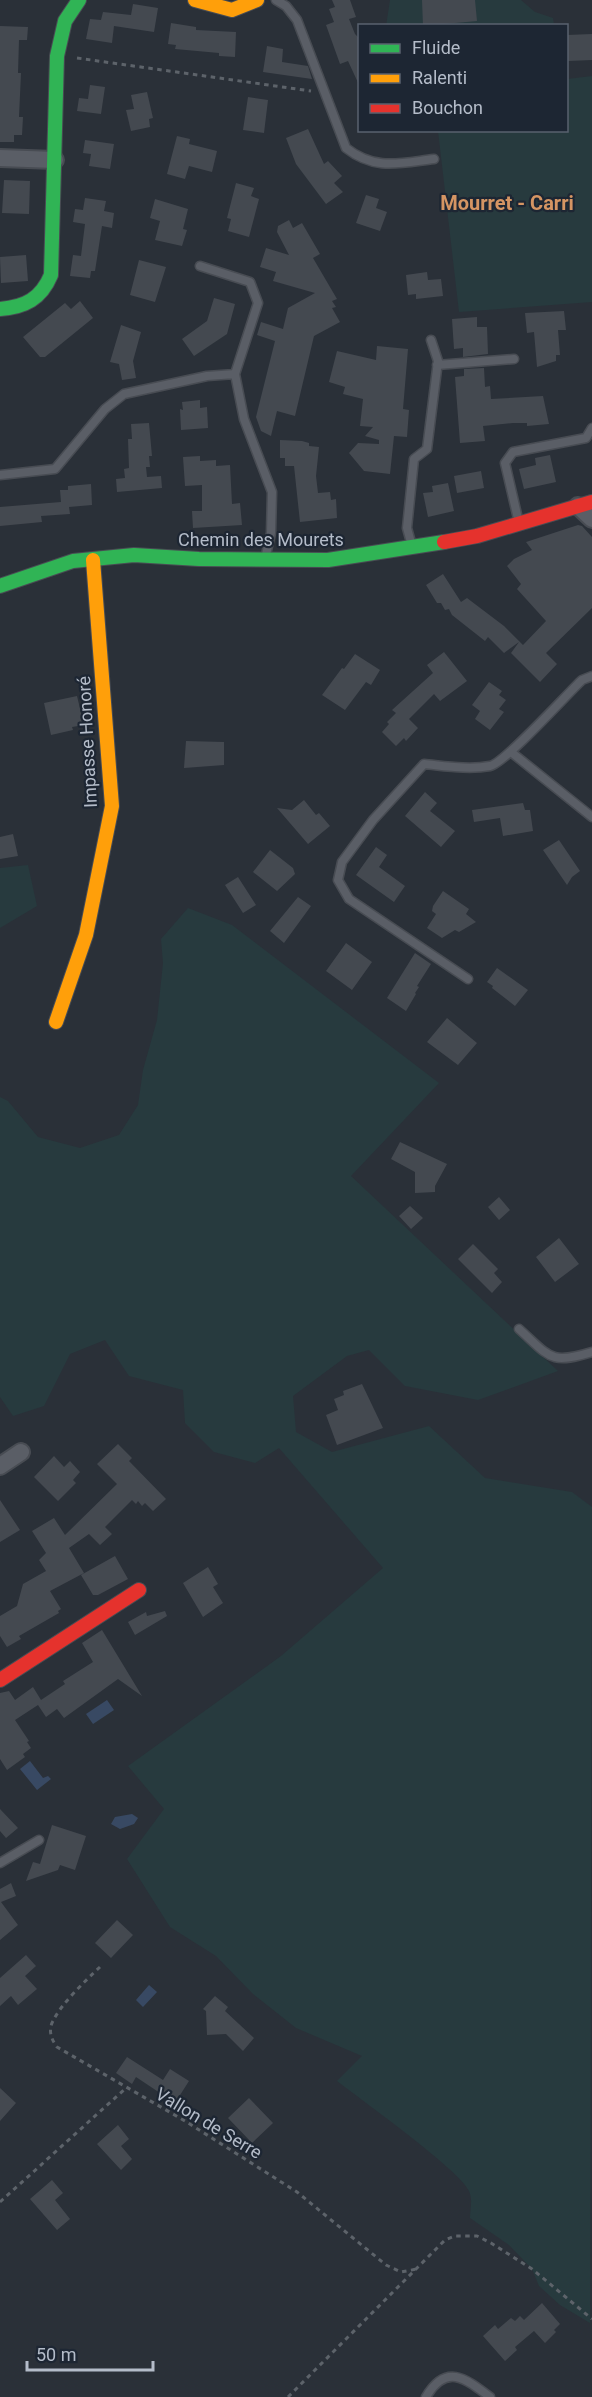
<svg xmlns="http://www.w3.org/2000/svg" width="592" height="2397" font-family="Roboto,sans-serif">
<style>
.green{fill:#273a3e}
.water{fill:#384963}
.building{fill:#444950}
.lines{fill:none;stroke-linecap:round;stroke-linejoin:round}
.lane-casing{stroke:#484c53;stroke-width:11}
.street-casing{stroke:#484c53;stroke-width:20}
.fast-casing{stroke:#484c53;stroke-width:16}
.slow-casing{stroke:#484c53;stroke-width:16}
.jam-casing{stroke:#484c53;stroke-width:16}
.path{stroke:#5d636a;stroke-width:3;stroke-dasharray:4.5 4.5;stroke-linecap:butt}
.lane{stroke:#5a5e66;stroke-width:8}
.street{stroke:#5a5e66;stroke-width:16}
.fast{stroke:#30b455;stroke-width:14}
.slow{stroke:#ff9f0a;stroke-width:14}
.jam{stroke:#e5322d;stroke-width:14}
.labels{text-anchor:middle;dominant-baseline:central;stroke-width:4.5;stroke-linejoin:round;paint-order:stroke}
.street-label{font-size:18px;fill:#b4bcc9;stroke:#1d2633}
.neighbourhood-label{font-size:20px;font-weight:bold;fill:#d59563;stroke:#1d2633}
</style>
<rect width="100%" height="100%" fill="#2a3038"/>
<path class="green" d="M390 0H521L535 12 553 18 554 25 386 26Z
M592 76V302L459 312 438 131 566 130 567 79Z
M28 865 37 906 0 928V868Z
M188 908 232 925 439 1083 351 1176 558 1371 478 1400 405 1386 369 1350 347 1356 293 1396 296 1432 332 1452 429 1426 485 1478 572 1492 592 1507 590 2323 560 2305 539 2286 532 2269 509 2245 470 2218C470 2210 473 2199 469 2191 461 2171 360 2099 337 2081L362 2056 296 2028 253 1994 216 1956 170 1927 127 1859 164 1809 128 1766 281 1656 383 1568 279 1448 255 1463 214 1452 185 1423 183 1390 129 1376 105 1340 70 1354 44 1406 13 1416 0 1397V1097L8 1101 38 1137 80 1148 119 1135 138 1105 143 1070 157 1020 163 963 161 939Z"/>
<path class="water" d="M107 1700 114 1710 93 1724 86 1714Z
M30 1761 43 1778 48 1776 51 1779 37 1790 20 1769Z
M132 1814 138 1818 134 1824 120 1829 111 1824 115 1817Z
M149 1985 157 1992 143 2007 136 2000Z"/>
<path class="building" d="M332 0H350L356 17 349 19 355 34 360 39V87L348 61 340 64 326 25 334 22 329 9 335 7Z
M422 0H475L477 21 423 26Z
M133 4 158 8 154 32 114 26 112 43 86 39 90 19 101 20 103 12 131 15Z
M171 23 196 27V30L236 32 235 57 219 56V53L175 49 176 45 168 44Z
M0 26 28 27 27 40H19L18 73H21L19 117H23L22 135H14V142H0Z
M592 34V60L568 61 567 35Z
M267 46 283 49 282 62 308 66 312 79 263 72Z
M90 85 105 87 101 114 77 111 79 98 88 99Z
M147 92 153 118 149 119 150 127 131 131 126 110 134 109 131 95Z
M248 97 268 100 264 133 243 130Z
M308 129 324 164 328 161 342 176 334 183 343 192 326 204 296 164 286 138Z
M177 136 190 139 189 144 217 151 212 172 189 166 185 179 167 174Z
M85 140 114 144 110 169 89 166 91 154 83 153Z
M4 180 30 181 29 214 2 213Z
M236 183 254 188 251 196 259 199 249 237 228 231 231 219 227 218Z
M366 195 379 199 376 208 387 212 380 231 356 223Z
M85 198 106 201 104 211 114 213 112 228 102 226 95 271H91L90 278 70 276 73 255 81 256 85 224 73 222 75 209 83 210Z
M155 199 188 209 183 229 187 230 182 246 155 240 160 221 150 218Z
M289 220 293 228 302 223 320 254 313 258 337 299 332 301 336 307 332 308 340 322 314 336 295 416 277 411 271 436 261 431 256 417 275 341 257 335 261 322 283 329 288 308 315 293 273 281 276 272 260 267 266 248 289 255 277 232 278 226Z
M26 255 28 281 1 283 0 257Z
M139 260 166 267 155 302 130 295Z
M427 272 428 280 441 279 443 296 416 299V294L408 295 406 275Z
M214 298 235 304 227 334 194 356 182 339 207 321Z
M80 301 93 318 45 357H40L23 337 65 303 71 309Z
M564 311 566 330H558L560 355H556V361L537 367 534 332 527 333 525 313Z
M477 317V327H487L488 354 463 357V348L454 349 452 319Z
M121 325 141 332 133 361 136 378 122 380 119 364 110 362Z
M377 346 408 349 403 409 409 410 407 437 394 436 390 474 364 471 349 453 358 443 379 444V440L365 436 373 427 360 426 363 399 343 394 345 387 329 382 337 351 376 360Z
M484 368 485 387 490 386 491 399 543 396 549 424 527 426V423H513L483 426 485 441 460 443 455 377 464 376V369Z
M200 400V408L207 407 208 428 181 430 180 409 183 410 182 402Z
M149 423 152 456H149L150 467H146L147 477 161 476 162 488 117 492 116 479 125 478 124 469 129 468 128 439H132L131 424Z
M280 440 302 441 309 443V446L319 447 316 476 318 493 330 492 331 500 336 499 337 518 300 522 294 466H285V458H280Z
M550 455 556 482 524 489 519 469 536 465 535 458Z
M200 456V461L216 460V466L230 465 232 504 240 503 242 525 193 528 192 511H202V485L185 486 183 457Z
M481 471 484 488 457 493 454 476Z
M448 483 454 511 428 517 423 493 433 492 432 486Z
M91 484 92 505 69 507 70 514 41 516 42 522 0 526V507L61 502 60 490H68V486Z
M578 525 582 526 592 537V608L546 653 557 664 540 682 511 653 519 642 504 653 488 637 485 641 452 615 449 609 445 610 441 603H437L426 585 443 574 461 602 467 598 504 626 523 645 546 621 517 589 521 584 507 566 514 559 532 550 526 542Z
M444 652 467 681 440 701 434 694 409 719 418 728 406 741 404 738 396 746 382 732 389 724 387 722 396 713 392 710 433 673 427 665Z
M355 654 380 670 371 685 366 682 345 710 322 695 342 668 344 669Z
M489 682 502 691 499 695 506 700 499 709 504 712 490 730 475 719 480 711 472 705Z
M77 696 84 725 72 727 73 730 51 735 44 703Z
M186 741 224 742V765L184 768Z
M425 792 437 803 430 811 455 831 441 847 405 816Z
M304 800 316 815 319 813 330 826 308 844 277 808 292 810Z
M523 803 525 810H530L533 831 503 836 500 818 474 822 472 810Z
M13 834 18 856 0 859V837Z
M559 840 580 871 572 877 567 885 543 850Z
M376 847 387 855 379 867 405 886 394 902 356 875Z
M270 850 293 868 295 874 277 891 253 872Z
M238 877 256 905 243 913 225 885Z
M443 891 469 909 466 914 476 922 459 932 455 930 442 938 427 928 436 914 432 911 433 906Z
M298 897 311 906 284 943 270 931Z
M346 943 372 962 352 990 326 971Z
M415 953 431 964 417 986 419 987 415 993 416 994 406 1011 387 998Z
M497 968 528 990 515 1006 492 988 493 986 487 982Z
M447 1018 477 1043 458 1065 427 1042Z
M400 1142 447 1164 435 1186V1192L415 1193V1172L391 1159Z
M499 1197 510 1210 499 1220 488 1207Z
M410 1206 423 1218 411 1229 399 1216Z
M559 1238 579 1264 555 1282 536 1257Z
M473 1244 498 1269 494 1273 502 1282 492 1293 458 1259Z
M362 1384 383 1428 337 1445 326 1415 338 1410 334 1399 344 1395 343 1391Z
M118 1444 132 1458 129 1461 166 1499 153 1511 145 1503 142 1506 138 1501 136 1504 132 1500 105 1527 112 1534 100 1545 89 1534 69 1548 84 1573 50 1591 61 1609 58 1611 59 1613 19 1636 21 1639 7 1647 0 1636V1616L17 1606 23 1584 46 1571 39 1560 46 1553 32 1531 54 1518 65 1535 117 1484 97 1464Z
M54 1456 64 1467 70 1461 80 1472 73 1480 76 1483 58 1501 34 1477Z
M0 1500 20 1530 0 1542Z
M115 1556 128 1579 98 1595H93L81 1575Z
M208 1567 218 1584 213 1587 223 1603 203 1617 183 1583Z
M165 1611 167 1616 135 1635 128 1622 146 1612 147 1616Z
M102 1630 142 1696 118 1679 64 1718 57 1709 46 1717 38 1705 15 1720 29 1741 27 1742 31 1748 23 1754 25 1757 7 1770 0 1759V1693L9 1691 15 1700 33 1687 41 1700 65 1684 63 1681 93 1662 82 1643Z
M0 1809 18 1828 6 1838 0 1831Z
M52 1825 86 1836 75 1870 60 1865 58 1870 26 1881 33 1862 40 1864Z
M11 1883 16 1896 1 1902 18 1925 0 1940V1889Z
M117 1920 133 1935 111 1958 95 1943Z
M26 1955 36 1966 25 1976 37 1989 18 2005 11 1996 0 2006V1978Z
M215 1996 228 2007 225 2011 254 2038 243 2051 226 2034 207 2035 206 2011 203 2009Z
M127 2057 163 2080 170 2069 189 2081 175 2103 136 2077 132 2084 116 2073Z
M0 2088 16 2103 0 2121Z
M249 2098 273 2123 252 2143 228 2118Z
M118 2125 129 2139 121 2146 132 2159 121 2170 97 2144Z
M52 2180 63 2193 55 2200 70 2219 57 2230 30 2199Z
M542 2303 560 2324 554 2330 556 2332 545 2343 534 2331 515 2347 517 2350 505 2361 483 2336 495 2325 498 2329 511 2318 515 2321 520 2316 524 2320Z"/>
<g class="lines">
<g class="lane-casing">
<path id="lane" d="M276 0 286 6 297 20 346 148C375 171 400 163 434 159
M200 266 250 282 258 303 235 374 244 419 272 492 271 533 265 559
M437 365 514 359
M0 475 55 469 105 409 124 394 207 376 235 374
M519 523 505 463 513 452 586 438 592 428
M412 546 407 528 414 459 427 449 438 361 431 340
M511 752 592 817
M468 979 349 899 338 880 342 862 373 820 424 764C445 766 469 770 490 766 505 763 566 695 582 680L592 676
M519 1329C550 1357 550 1365 592 1352
M0 1863 39 1840
M426 2397C446 2363 465 2378 490 2397"/>
</g>
<g class="street-casing">
<path id="street" d="M0 158 55 160
M578 506 592 519
M0 1466 21 1452"/>
</g>
<g class="fast-casing">
<path id="fast" d="M0 309C25 307 41 299 51 275L57 56 65 21 79 0
M0 586 73 561 134 555 199 559 328 560 444 542"/>
</g>
<g class="slow-casing">
<path id="slow" d="M195 0 232 10 257 0
M56 1022 86 935 112 806 93 560"/>
</g>
<g class="jam-casing">
<path id="jam" d="M444 542 477 536 592 502
M0 1680 139 1590"/>
</g>
<path class="path" d="M77 58 311 91
M100 1967C86 1980 61 2004 53 2021 48 2030 51 2039 57 2047L185 2121 297 2192 386 2265 401 2272 417 2269
M0 2202 126 2088
M288 2397 445 2240 455 2236H477L491 2243 532 2269 592 2319"/>
<use href="#lane" class="lane"/>
<use href="#street" class="street"/>
<use href="#fast" class="fast"/>
<use href="#slow" class="slow"/>
<use href="#jam" class="jam"/>
</g>
<g class="labels">
<g class="street-label">
<text x="261" y="539">Chemin des Mourets</text>
<text transform="translate(87 742) rotate(-93)">Impasse Honoré</text>
<text transform="translate(209 2123) rotate(31)">Vallon de Serre</text>
</g>
<g class="neighbourhood-label">
<text x="507" y="203">Mourret - Carri</text>
</g>
</g>
<rect x="358" y="24" width="210" height="108" fill="#1d2633" stroke="#59626f" stroke-width="1.5"/>
<rect x="370" y="44" width="30" height="9" fill="#30b455" stroke="#59626f" stroke-width="1.5"/>
<text x="412" y="54" font-size="18" fill="#b4bcc9">Fluide</text>
<rect x="370" y="74" width="30" height="9" fill="#ff9f0a" stroke="#59626f" stroke-width="1.5"/>
<text x="412" y="84" font-size="18" fill="#b4bcc9">Ralenti</text>
<rect x="370" y="104" width="30" height="9" fill="#e5322d" stroke="#59626f" stroke-width="1.5"/>
<text x="412" y="114" font-size="18" fill="#b4bcc9">Bouchon</text>
<path d="M27 2361v9h126v-9" fill="none" stroke="#b4bcc9" stroke-width="3"/>
<text x="36" y="2361" font-size="18" fill="#b4bcc9" stroke="#1d2633" stroke-width="4.5" paint-order="stroke">50 m</text>
</svg>
